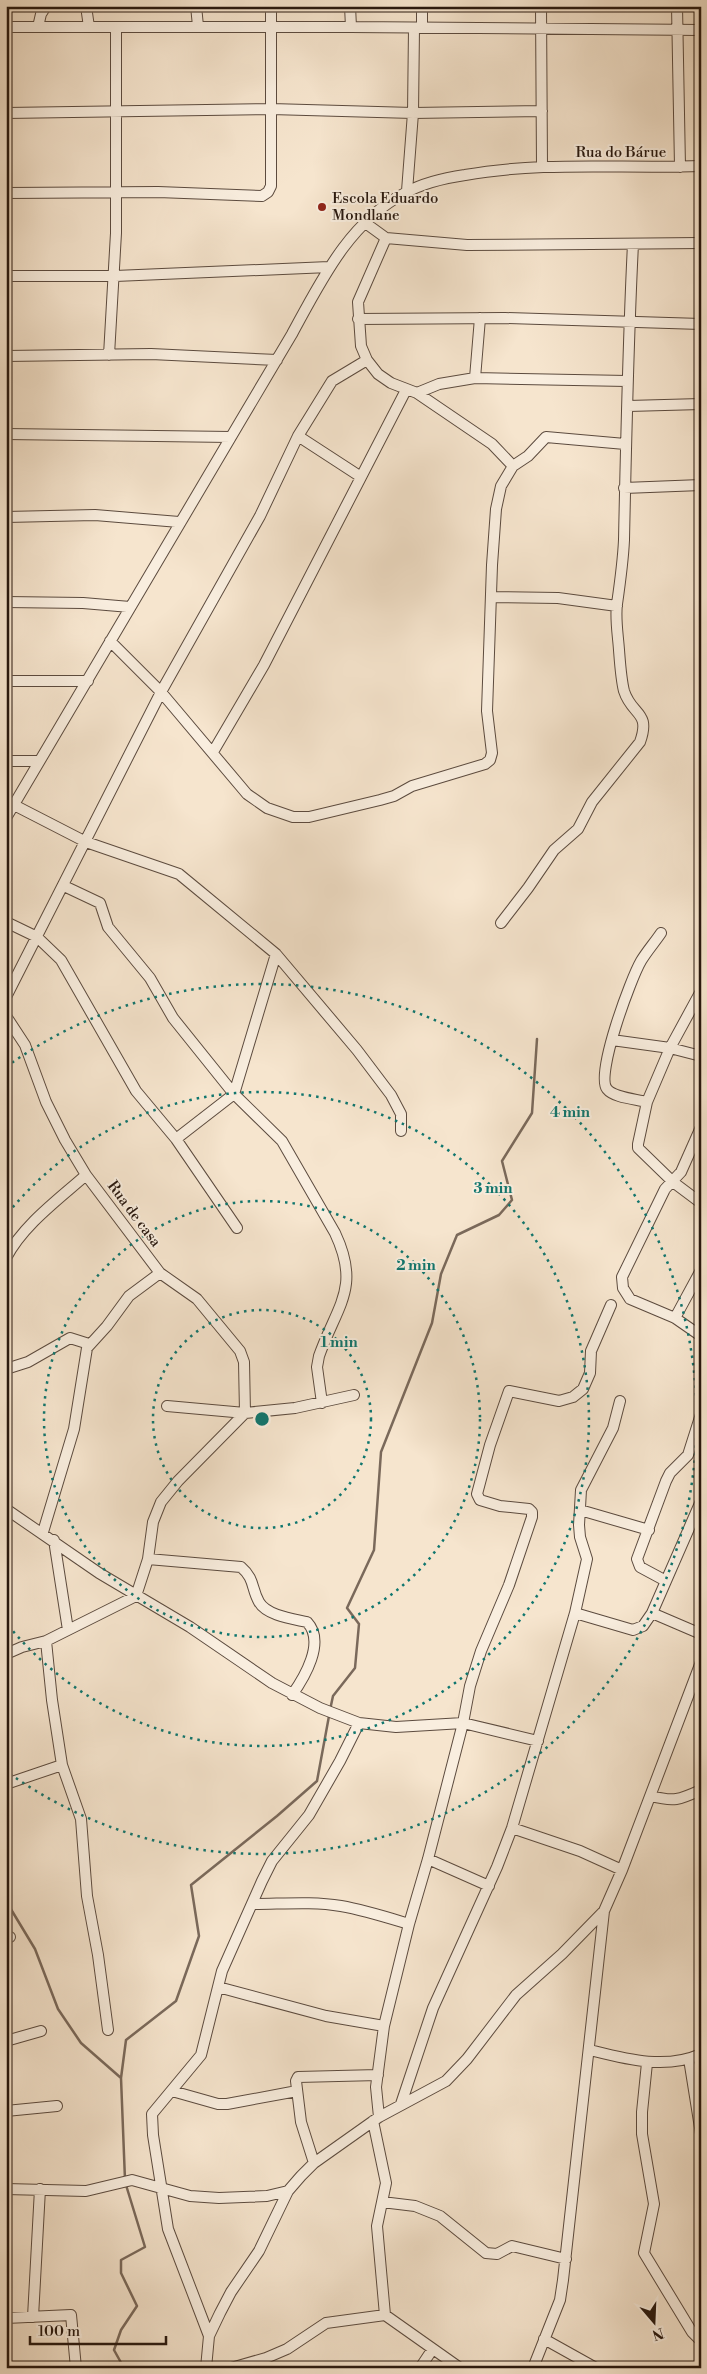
<svg xmlns="http://www.w3.org/2000/svg" width="707" height="2374" font-family="'Libre Bodoni',serif">
<style>
.lines{fill:none;stroke-linecap:round;stroke-linejoin:round}
.stream{stroke:#7a695b;stroke-width:2.5}
.minor-casing{stroke:#5c4b3f;stroke-width:12}
.minor{stroke:#f9eedf;stroke-width:10}
.ring{fill:none;stroke:#0f766e;stroke-width:2.5;stroke-dasharray:2.5 5}
.poi-dot{fill:#8f2418;stroke:#f9eedf;stroke-width:2}
.labels{text-anchor:middle;dominant-baseline:central;stroke-width:4;stroke-linejoin:round;paint-order:stroke}
.street-label{font-size:15px;fill:#28180f;stroke:#f9eedf}
.poi-label{font-size:15px;fill:#28180f;stroke:#f9eedf;text-anchor:start}
.centre{fill:#0f766e;stroke:#f9eedf;stroke-width:2.5}
.ring-label{font-size:15px;text-anchor:middle;font-weight:bold;fill:#0f766e;stroke:#f9eedf;stroke-width:4;stroke-linejoin:round;paint-order:stroke}
</style>
<rect width="100%" height="100%" fill="#f6e5ce"/>
<filter id="stains"><feTurbulence type="fractalNoise" baseFrequency=".004" numOctaves="4"/><feColorMatrix values="0 0 0 0 .2 0 0 0 0 .09 0 0 0 0 .02 0 0 0 .5 -.17"/></filter>
<radialGradient id="worn" r=".72"><stop offset=".6" stop-color="#630" stop-opacity="0"/><stop offset="1" stop-color="#630" stop-opacity=".3"/></radialGradient>
<g class="lines">
<path class="stream" d="M330 1710 333 1696 355 1668 359 1624 347 1608 374 1550 381 1452 432 1323 441 1274 457 1235 499 1215 512 1200 502 1161 532 1113 537 1039
M6 1901 35 1949 58 2009 81 2043 121 2078
M125 2180 121 2078 126 2040 176 2001 199 1936 191 1885 277 1816 317 1781 329 1716
M124 2368 114 2350 121 2330 137 2306 121 2273V2260L145 2247 126 2185"/>
<g class="minor-casing">
<path id="minor" d="M86 6 89 27
M196 6 198 26
M350 6 351 27
M422 6V28
M541 6 542 167
M677 6 680 167
M6 27H351L701 30
M38 27 41 14 46 6
M6 113 271 109 413 113 542 111
M407 191 413 113 414 28
M6 193 158 192 262 196 268 192 271 186V6
M364 222 386 238 467 245 701 243
M6 276H115L329 267
M358 319 505 318 701 324
M109 355 116 233V27
M6 356 151 354 277 360
M475 378 480 318
M417 393 439 384 475 378 627 381
M628 406 701 404
M6 434 231 437
M298 436 361 477
M513 466 528 456 546 437 625 444
M624 488 701 485
M6 517 95 515 179 522
M492 597 558 598 617 606
M6 602 83 603 130 607
M110 641 161 692 247 794 267 808 293 817H309L380 800 394 796 412 786 485 764 490 760 492 753 487 711 492 565 496 509 501 486 513 466 492 444 417 393 391 383 378 374 367 360 361 346 358 302 386 238
M6 681H88
M213 752 264 665 406 390
M6 761H39
M14 805 86 842 179 874 276 954 357 1050 391 1095 401 1114V1131
M6 818C84 685 162 552 241 420 258 391 275 363 292 334 321 281 349 222 405 193 423 183 444 178 465 175 543 161 622 169 701 166
M64 886 100 903 108 927 150 978 173 1018 234 1094 282 1141 335 1233C361 1288 337 1305 319 1356L317 1367 322 1403
M6 922 37 937 61 960 136 1091 176 1139 237 1228
M501 923 528 888 554 850 578 829 592 802 640 742C651 711 632 716 624 691 621 679 620 663 619 650 618 635 615 619 617 604 620 583 623 562 624 540 626 442 628 343 633 244
M701 991 670 1048 647 1102 638 1144V1148L673 1182 701 1203
M6 997 161 692 260 516 298 436 332 381 367 360
M6 1016 25 1045 46 1102 65 1140 86 1175 160 1273 197 1299 240 1351 244 1362 245 1413 178 1481 161 1502 153 1522 148 1559 136 1596 46 1641 22 1647 6 1654
M612 1040 670 1048 701 1056
M647 1102C636 1099 614 1098 607 1089 595 1075 631 978 641 961 647 951 655 942 661 933
M701 1127 681 1172 665 1189 622 1277 623 1288 630 1299 675 1318 701 1336
M176 1139 234 1094 276 954
M6 1258C23 1225 59 1199 86 1175
M675 1318 701 1270
M6 1369 28 1362 70 1338 89 1344
M167 1406 245 1413 295 1408 354 1395
M701 1501 652 1613 701 1634
M6 1509 99 1573 190 1627 272 1683 320 1708 359 1723 396 1727 463 1723 538 1741
M580 1510 649 1530
M43 1532 74 1429 87 1348 107 1326 129 1296 160 1273
M54 1540 68 1630
M148 1559 241 1567C255 1579 251 1588 259 1602 267 1616 294 1619 307 1622 326 1642 304 1678 292 1695
M666 1581 640 1567 637 1559 666 1481 670 1473 688 1455 701 1414
M575 1613 587 1559 580 1537 579 1525 581 1490 613 1428 620 1401
M46 1641 52 1700 62 1765 81 1819 87 1896 98 1955 108 2030
M6 1784 62 1765
M651 1796C674 1802 679 1800 701 1790
M512 1828 580 1851 622 1870
M428 1859 489 1886
M252 1904C282 1904 312 1901 341 1906 364 1910 386 1917 409 1924
M6 1937H10
M218 1987 326 2016 384 2026
M6 2041 41 2031
M590 2050C626 2059 665 2070 701 2054
M689 2059 701 2134
M647 2063 642 2112V2134L654 2204 644 2253 692 2332 701 2341
M172 2091 218 2104H227L297 2091
M401 2104 433 2008 497 1867 512 1828 575 1613 633 1630 643 1626 652 1613
M6 2111 57 2106
M379 2117 376 2087 384 2026 409 1924 428 1859 463 1723 470 1686 481 1651 509 1585 532 1517V1512L529 1509 500 1506 480 1500 477 1494 490 1445 509 1391 559 1401 573 1397 583 1389 590 1373 591 1351 611 1305
M373 2121 386 2183 377 2226 385 2315
M314 2163 301 2122 296 2081 298 2077 378 2075
M6 2189 86 2191 132 2180 190 2196 219 2198 267 2196 288 2191
M382 2202 415 2206 440 2216 486 2253 497 2254 512 2246 566 2259
M33 2317 40 2189
M6 2318 71 2315 76 2368
M209 2336 168 2229 153 2135 152 2114 201 2055 222 1971 262 1881 272 1861 309 1815 340 1761 359 1723
M544 2339 596 2368
M206 2368 209 2336 220 2313 231 2292 259 2251 288 2191 301 2176 314 2163 379 2117 446 2081 467 2059 516 1995 562 1954 604 1911
M231 2368 266 2358 287 2349 326 2323 385 2315 460 2368
M420 2368 432 2350
M533 2368 560 2300 563 2280 604 1911 622 1870 701 1662"/>
</g>
<use href="#minor" class="minor"/>
</g>
<g class="ring">
<circle cx="262" cy="1419" r="109"/>
<circle cx="262" cy="1419" r="218"/>
<path d="M8 1213A327 327 0 1 1 8 1625"/>
<path d="M6 1067A435 435 0 1 1 6 1771"/>
</g>
<circle class="poi-dot" cx="322" cy="207" r="5"/>
<g class="labels">
<g class="street-label">
<text x="621" y="152">Rua do Bárue</text>
<text transform="translate(134 1214) rotate(53)">Rua de casa</text>
</g>
<g class="poi-label">
<text x="332" y="198">Escola Eduardo<tspan x="332" dy="17">Mondlane</tspan></text>
</g>
</g>
<circle cx="262" cy="1419" r="8" class="centre"/>
<g class="ring-label">
<text x="570" y="1117">4 min</text>
<text x="493" y="1193">3 min</text>
<text x="416" y="1270">2 min</text>
<text x="339" y="1347">1 min</text>
</g>
<rect width="707" height="2374" fill="none" stroke="#f6e5ce" stroke-width="25"/>
<rect x="8" y="8" width="692" height="2359" fill="none" stroke="#28180f" stroke-width="2.5"/>
<rect x="12" y="12" width="682" height="2349" fill="none" stroke="#28180f"/>
<g transform="translate(654 2322) rotate(161)" stroke="#f9eedf" stroke-width="4" paint-order="stroke">
<path d="M0-4L9 19L0 12L-9 19Z" fill="#28180f"/>
<text y="-8" font-size="14" font-weight="bold" text-anchor="middle" fill="#28180f">N</text>
</g>
<path d="M30 2336v8h136v-8" fill="none" stroke="#28180f" stroke-width="2.5"/>
<text x="38" y="2336" font-size="15" fill="#28180f" stroke="#f9eedf" stroke-width="4" paint-order="stroke">100 m</text>
<rect width="100%" height="100%" filter="url(#stains)"/>
<rect width="100%" height="100%" fill="url(#worn)"/>
</svg>
